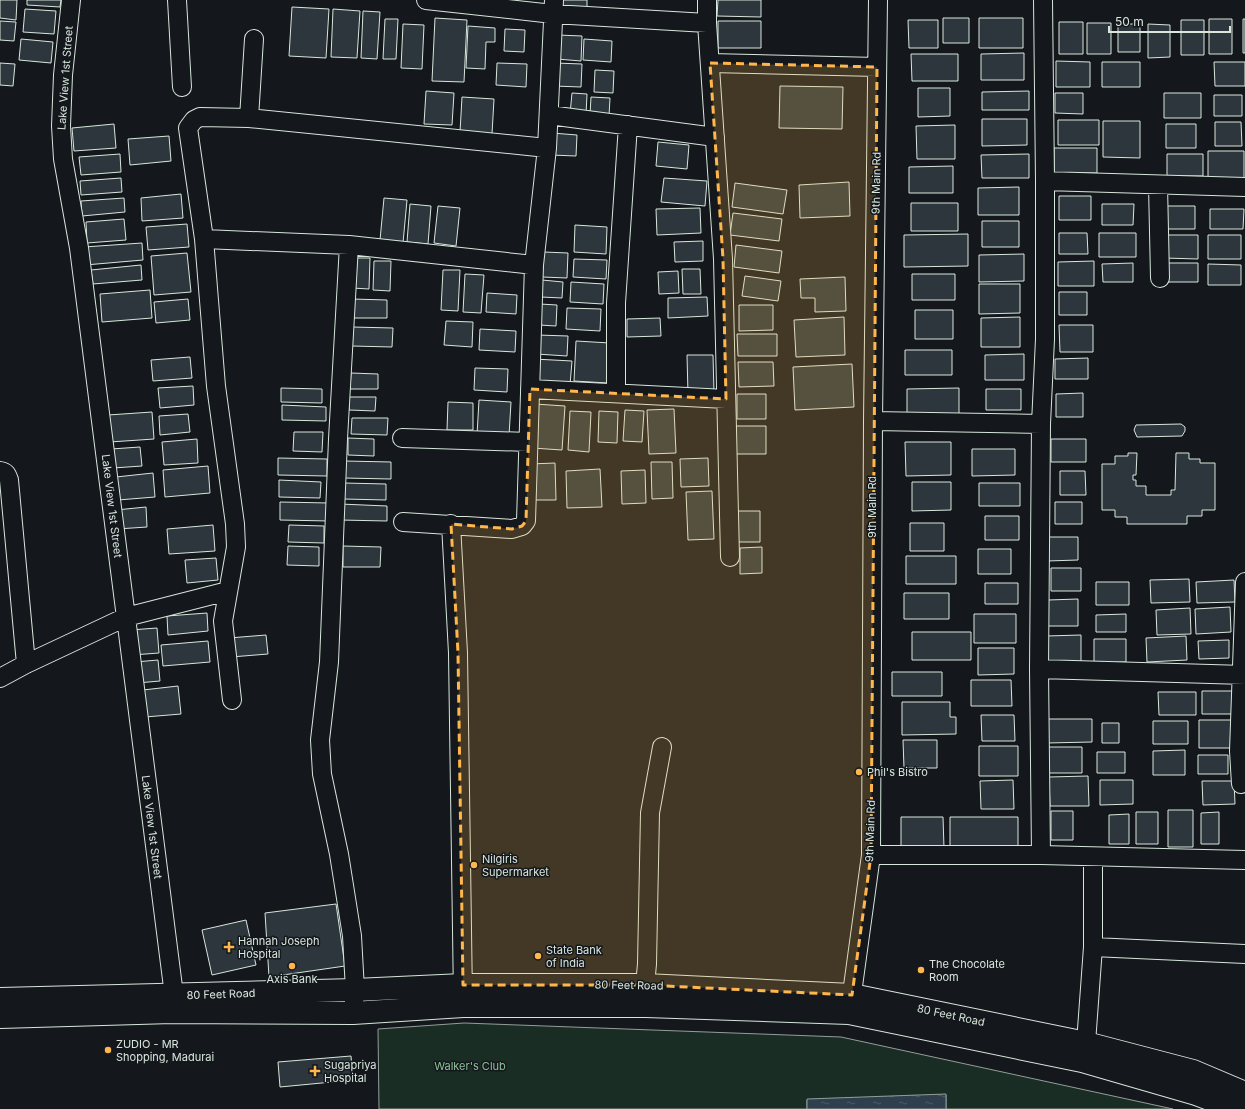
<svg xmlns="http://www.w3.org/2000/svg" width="1245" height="1109" font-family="Inter,sans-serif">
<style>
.park{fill:#1a2d24;stroke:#939e99}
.water{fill:url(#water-ripples);stroke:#939e99}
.building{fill:#2c363c;stroke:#d8e6dc}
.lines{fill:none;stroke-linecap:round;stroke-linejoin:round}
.minor-casing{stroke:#d8e6dc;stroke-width:20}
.major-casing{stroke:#d8e6dc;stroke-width:24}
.minor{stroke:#14181c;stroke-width:18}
.major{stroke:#14181c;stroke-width:22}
.marked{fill:#ffb74d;fill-opacity:0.2;stroke:#ffb74d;stroke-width:3;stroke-dasharray:8 5;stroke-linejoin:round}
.poi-dot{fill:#ffb74d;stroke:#14181c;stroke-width:1.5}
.labels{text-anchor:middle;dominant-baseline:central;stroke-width:3;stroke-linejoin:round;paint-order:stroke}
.street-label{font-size:11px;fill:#d8e6dc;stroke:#14181c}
.poi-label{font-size:11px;fill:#d8e6dc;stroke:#14181c;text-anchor:start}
.park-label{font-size:11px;fill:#8ac095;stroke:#14181c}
</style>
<defs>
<pattern id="water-ripples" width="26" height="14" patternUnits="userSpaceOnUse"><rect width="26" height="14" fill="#2f3f4d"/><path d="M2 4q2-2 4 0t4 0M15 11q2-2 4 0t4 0" fill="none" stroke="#4c5b66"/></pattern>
</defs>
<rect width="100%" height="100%" fill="#14181c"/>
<path class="park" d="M464 1023 841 1037 1173 1109H946V1095L807 1100V1109H379L378 1029Z"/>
<path class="water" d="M946 1094V1109H807V1099Z"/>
<path class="building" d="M0 0H17L16 20 0 18Z
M27 0H61L60 7 27 5Z
M557 0H587V13L556 11Z
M718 0H761V17L717 16Z
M292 7 329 9 326 58 289 56Z
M25 9 56 11 54 34 23 32Z
M333 9 360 11 357 58 331 57Z
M363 11 380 12 377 59 361 58Z
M435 18 467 20 464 82 432 81Z
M943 18H969V43H943Z
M979 18H1023V48H979Z
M385 19H398L396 59H383Z
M1209 19H1232V54H1209Z
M1243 19H1245V53H1243Z
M908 20H938V48H909Z
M1181 20H1204V55H1181Z
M0 21 16 22 14 41 0 40Z
M718 21H761V48H718Z
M1059 22H1083V54H1059Z
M1087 23H1111V54H1087Z
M403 24 424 25 422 69 401 68Z
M1118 24H1140V52H1118Z
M1148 24 1170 25V57L1148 58Z
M468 26 495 28V42H486L485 69 466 68Z
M505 29 525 30 524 52 504 51Z
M558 35 582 36 581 61 557 59Z
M21 39 53 42 51 63 19 60Z
M584 39 612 41 611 62 583 60Z
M1024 53V80H981V54Z
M911 54H958V81H912Z
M1056 61 1090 62V87H1056Z
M1102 62H1140V87H1102Z
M1214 62H1245V86H1215Z
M0 63 15 64 13 86 0 85Z
M497 63 527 64 526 87 496 85Z
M555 63 582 64 581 87 554 86Z
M595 70 614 71 613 93 594 92Z
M780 86 843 87 842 129 779 128Z
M918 88H950V116L918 117Z
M426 91 454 93 452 125 424 124Z
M1029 91V110H982V92Z
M572 93 587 94 586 115 570 114Z
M1055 93H1083V114L1055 113Z
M1164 93H1201V118H1164Z
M1214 95H1242V116H1214Z
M462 97 494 99 492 134 460 132Z
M591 97 610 98 609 116 590 115Z
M982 119H1027V145L982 146Z
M1058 120H1099V145H1058Z
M1103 121H1140V158L1103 157Z
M1215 122H1241L1242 146H1215Z
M114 124 116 148 74 151 72 128Z
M1166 124H1196V148H1166Z
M955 125V159H917L916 126Z
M552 133 577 135 576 156 551 155Z
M169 136 171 161 130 165 128 139Z
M658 142 689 145 687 169 656 166Z
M1054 148H1097V173H1054Z
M1208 151H1244V178H1208Z
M120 154 121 172 81 175 79 157Z
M1029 154V178H982L981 155Z
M1167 154H1203V176H1167Z
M953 166V193H909V167Z
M121 178 122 192 81 195 80 181Z
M664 178 707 181 705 206 661 202Z
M849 182 850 216 800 218 799 185Z
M735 183 787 190 783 214 732 207Z
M1019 187V215H978V188Z
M181 194 183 218 142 221 141 198Z
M1059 196H1091V220H1059Z
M124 198 125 212 82 216 81 201Z
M384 198 407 200 403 243 380 240Z
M911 203H958V231H911Z
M410 204 431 206 428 244 407 242Z
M1102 204H1134L1133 225H1102Z
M438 206 460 208 456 246 434 243Z
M1164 206H1195V229H1163Z
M700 208 701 233 657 235 656 209Z
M1210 209H1244L1243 229H1210Z
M733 213 782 219 779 241 730 235Z
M124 219 126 240 87 243 86 222Z
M982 221H1019V247H982Z
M187 224 189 247 148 250 146 227Z
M575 225 607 227 606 254 574 252Z
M1059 233H1087L1088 254H1059Z
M1099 233H1136V257H1099Z
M968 234V266L904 267V235Z
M1164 235H1198V259L1164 258Z
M1208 235H1241V259H1208Z
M703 241V261L675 262 674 242Z
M142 243 143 260 85 265 84 247Z
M736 245 782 251 779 273 734 267Z
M544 252 568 253 567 278 542 277Z
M187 253 191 292 154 295 151 256Z
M1024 254V281L979 282V255Z
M353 258H370L369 289 352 288Z
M574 259 607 260 606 279 573 277Z
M374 261H391L390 291 373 290Z
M1094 261V286H1058V262Z
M1133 263V282H1103L1102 264Z
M1168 263H1198V282H1168Z
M1208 264 1241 265V285H1208Z
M141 265 142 280 93 284 91 270Z
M682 269H700L701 294H683Z
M443 270H460L458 311 441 310Z
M678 271 679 293 659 294 658 272Z
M465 274 484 275 481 313 463 312Z
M912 274H955V300H912Z
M745 276 781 281 778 301 742 296Z
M845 277 846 311 815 312V298H801L800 279Z
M542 280 563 282 562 298 541 297Z
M571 282 604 284 603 304 570 302Z
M979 284H1020V313L979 314Z
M150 290 152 318 102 322 100 294Z
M1059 292H1087V315H1059Z
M487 293 517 295 516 314 486 312Z
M707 297 708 316 668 318V298Z
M188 299 190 320 156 323 154 302Z
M352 299 387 300V318H352Z
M540 304 557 305 556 326 539 325Z
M739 305H773V330L739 331Z
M567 308 601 309 600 331 566 329Z
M915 310H953V339H915Z
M844 317 845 355 796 357 794 320Z
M1020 317V347H981V318Z
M660 318 661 336 627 337V319Z
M446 321 473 322 472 347 444 345Z
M1059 325H1093V352H1060Z
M352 327 393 328 392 347 352 346Z
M480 329 516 331 515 352 479 350Z
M737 334H777V356H738Z
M537 335 568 336 567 356 536 354Z
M576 341 610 343 608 383 574 381Z
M905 350H952V375H905Z
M1024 354V380H985V355Z
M687 355H713L714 393 688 394Z
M190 357 192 378 153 381 151 360Z
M1088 358V379H1055V359Z
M534 359 572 361 570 385 533 383Z
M738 362H773L774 386 739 387Z
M852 364 854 407 795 410 793 367Z
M475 368 508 369 507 392 474 390Z
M351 373 378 374V389H350Z
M193 386 194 405 160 408 158 388Z
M281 388 322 389V403L281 402Z
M959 388V414H907V389Z
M986 389H1021V410H986Z
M1083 393V417H1056V394Z
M737 394H766V419H737Z
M349 397H376L375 411 349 410Z
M479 400 511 402 509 436 477 435Z
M448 402 473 403V430H447Z
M535 404 565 406 562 450 532 448Z
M282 405 326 407V421L282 420Z
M674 409 676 453 649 454 647 410Z
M625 410 644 411 642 442 623 441Z
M570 411 591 412 589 452 568 450Z
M599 411 618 412 617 443 598 442Z
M152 412 154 439 110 442 108 415Z
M188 414 190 432 160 435 159 416Z
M352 418H388L387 435 351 434Z
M1181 424 1185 427V431L1182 436 1137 437 1134 430 1136 425Z
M736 426H766V454H736Z
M294 432H323L322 452 293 451Z
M348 438 374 439V456L348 455Z
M197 439 198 463 164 465 162 442Z
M1051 439H1086V462H1051Z
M905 442H951V475L906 476Z
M140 447 142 466 113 468 111 449Z
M972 449H1015V475L972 476Z
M1128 453H1137L1136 475H1133V480H1136V486H1146V495H1171V490H1175L1176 453H1189V459H1200V463H1215V510H1202V516H1187V524H1127V517H1115V510H1102V464H1115V456H1128Z
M278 458 327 459V476L278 475Z
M708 458 709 486 681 487 680 459Z
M345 461 391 462V479L344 478Z
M651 462H672L673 498 652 499Z
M555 463 556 500H531L530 464Z
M208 466 210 493 165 497 163 470Z
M600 469 602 507 567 508 566 471Z
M645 470 646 503 622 504 621 471Z
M1060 471H1085L1086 495H1060Z
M153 473 155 497 118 500 116 477Z
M279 480 321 482 320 498 279 497Z
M912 482H951V510L912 511Z
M344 483 386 484V500L344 499Z
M979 483H1020V506H979Z
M712 491 714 539 688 540 686 492Z
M280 502 329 503V521L280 520Z
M1055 502H1082V524H1055Z
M340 504 387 506V521L340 520Z
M146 507 147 527 117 529 116 510Z
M737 511H760V542H737Z
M985 516H1019V540H985Z
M910 523H944V551H910Z
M213 525 215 551 169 554 167 529Z
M289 525 324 526V543L288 542Z
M1047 537H1078V560L1047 561Z
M288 546 319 547V566L287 565Z
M343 546 381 547 380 567H343Z
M762 547V573L740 574V548Z
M978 549H1011V574H978Z
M906 556H956V584H906Z
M216 558 218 580 187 583 185 560Z
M1051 568H1081V591H1051Z
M1189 579 1190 602 1151 603 1150 580Z
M1234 580 1235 602 1197 603 1196 582Z
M1096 582H1129V605H1096Z
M985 583H1018V604H985Z
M904 593H949V619H904Z
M1078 599V626H1048V600Z
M1230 607 1231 632 1196 634 1195 609Z
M1190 608 1191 634 1157 635 1156 610Z
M207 613 208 631 168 635 167 616Z
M974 614H1016V643H974Z
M1126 614V632H1096V615Z
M157 628 159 653 132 655 130 630Z
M912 632H971V660H912Z
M266 635 268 654 231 657 229 638Z
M1081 635V663H1046V636Z
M1186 636 1187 660 1147 662 1146 638Z
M1094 639H1126V662L1094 663Z
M1229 640V658L1199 659 1198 641Z
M208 641 210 662 163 666 161 645Z
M978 648H1014V674L978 675Z
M158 660 160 681 137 683 135 662Z
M892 672H942V696H892Z
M971 680H1011L1012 706H971Z
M178 686 181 714 145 717 143 690Z
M1202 691H1237L1238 714H1202Z
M1158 692H1196V715H1159Z
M902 702H950V717H956V734L902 735Z
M981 715H1014L1015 741H982Z
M1047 719H1092V742L1047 743Z
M1199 720H1233V748H1199Z
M1153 721H1188V744H1153Z
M1102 723H1119V743H1102Z
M903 740H937V768H904Z
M979 746H1018V776H979Z
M1046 747H1082V773H1046Z
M1185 750V775H1153V751Z
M1097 752H1125V773H1097Z
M1198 755H1228V774H1198Z
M1088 776 1089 806H1050L1049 777Z
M1013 780 1014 809H981L980 781Z
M1100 780H1133V804L1100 805Z
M1202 781H1234L1235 804 1203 805Z
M1168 810H1193V847H1168Z
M1051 811H1073V840H1051Z
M1136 812H1158V844H1136Z
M1219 812V844H1201V813Z
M1129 814V844H1109V815Z
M901 817H943L944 848 901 849Z
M950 817H1018V846L950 847Z
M336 904 345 966 269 977 265 913Z
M246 920 256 965 212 975 202 930Z
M351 1056 353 1080 280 1087 278 1062Z"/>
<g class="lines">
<g class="minor-casing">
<path id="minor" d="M71 0 63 75 61 126 63 159 79 248 174 995 173 1007
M177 0 182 87
M426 0 553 14 707 23
M707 0V23L723 259 730 557
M254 39 249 118 547 148
M710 63 877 67
M549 115 715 137
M249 118 200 117 194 120 188 128 204 239 349 245 534 265
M1045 181 1245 187
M1158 185 1160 278
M204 239 216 386 235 524 236 547 223 621 232 700
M349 245 338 439 329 662 320 740 322 774 339 854 352 936 355 990 353 1013
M530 389 726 399
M616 393V303L628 125
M873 421 1041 424
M402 438 528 442
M0 471C6 472 7 474 9 480L26 664
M403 522 512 529 522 526 526 521 534 265 547 148 554 0
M451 524 458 653 463 999
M1039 669 1245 675
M0 678 26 664 126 617 228 591
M1241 784 1239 751 1245 582
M871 855H1041L1245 860
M1041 855 1039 669 1041 424 1045 339V181L1043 0
M1093 947 1245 954
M646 999 645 985 647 964 650 813 662 747
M850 1008 871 855 873 421 878 0
M1086 1043 1093 947V857"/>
</g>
<g class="major-casing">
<path id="major" d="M0 999 355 990 463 985H645L852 995 1086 1043 1193 1071 1245 1093
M0 1017 172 1012 353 1013 463 1006H646L849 1013 1082 1061 1196 1094 1236 1109"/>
</g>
<use href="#minor" class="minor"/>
<use href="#major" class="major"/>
</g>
<path class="marked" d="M710 63 877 67 871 855 852 995 645 985H463L458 653 451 524 512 529 522 526 526 521 530 389 726 399 723 259Z"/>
<g class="poi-dot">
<circle cx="859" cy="772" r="4"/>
<circle cx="474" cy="865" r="4"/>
<path d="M227 941h4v4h4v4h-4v4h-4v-4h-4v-4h4z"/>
<circle cx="538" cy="956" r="4"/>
<circle cx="292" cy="966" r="4"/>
<circle cx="921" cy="970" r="4"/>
<circle cx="108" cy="1050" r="4"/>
<path d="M313 1065h4v4h4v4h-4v4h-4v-4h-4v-4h4z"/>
</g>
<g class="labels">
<g class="street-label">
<text transform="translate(65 78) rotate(-86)">Lake View 1st Street</text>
<text transform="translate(876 183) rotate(-89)">9th Main Rd</text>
<text transform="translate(112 506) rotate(83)">Lake View 1st Street</text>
<text transform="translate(872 507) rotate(-90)">9th Main Rd</text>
<text transform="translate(152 827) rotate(83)">Lake View 1st Street</text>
<text transform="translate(870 831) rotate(-88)">9th Main Rd</text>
<text transform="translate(629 985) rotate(1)">80 Feet Road</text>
<text transform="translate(221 994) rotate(-2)">80 Feet Road</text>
<text transform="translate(951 1015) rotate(12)">80 Feet Road</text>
</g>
<g class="poi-label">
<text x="867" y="772">Phil's Bistro</text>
<text x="482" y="859">Nilgiris<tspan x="482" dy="13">Supermarket</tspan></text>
<text x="238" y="941">Hannah Joseph<tspan x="238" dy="13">Hospital</tspan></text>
<text x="546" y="950">State Bank<tspan x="546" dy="13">of India</tspan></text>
<text x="929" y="964">The Chocolate<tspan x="929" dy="13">Room</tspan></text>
<text x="292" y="979" text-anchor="middle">Axis Bank</text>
<text x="116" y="1044">ZUDIO - MR<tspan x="116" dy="13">Shopping, Madurai</tspan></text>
<text x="324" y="1065">Sugapriya<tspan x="324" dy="13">Hospital</tspan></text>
</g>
<g class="park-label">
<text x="470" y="1066">Walker's Club</text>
</g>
</g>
<path d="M1109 26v6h121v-6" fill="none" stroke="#d8e6dc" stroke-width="2"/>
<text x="1115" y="26" font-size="12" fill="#d8e6dc" stroke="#14181c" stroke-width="3" paint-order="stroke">50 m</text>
</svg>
